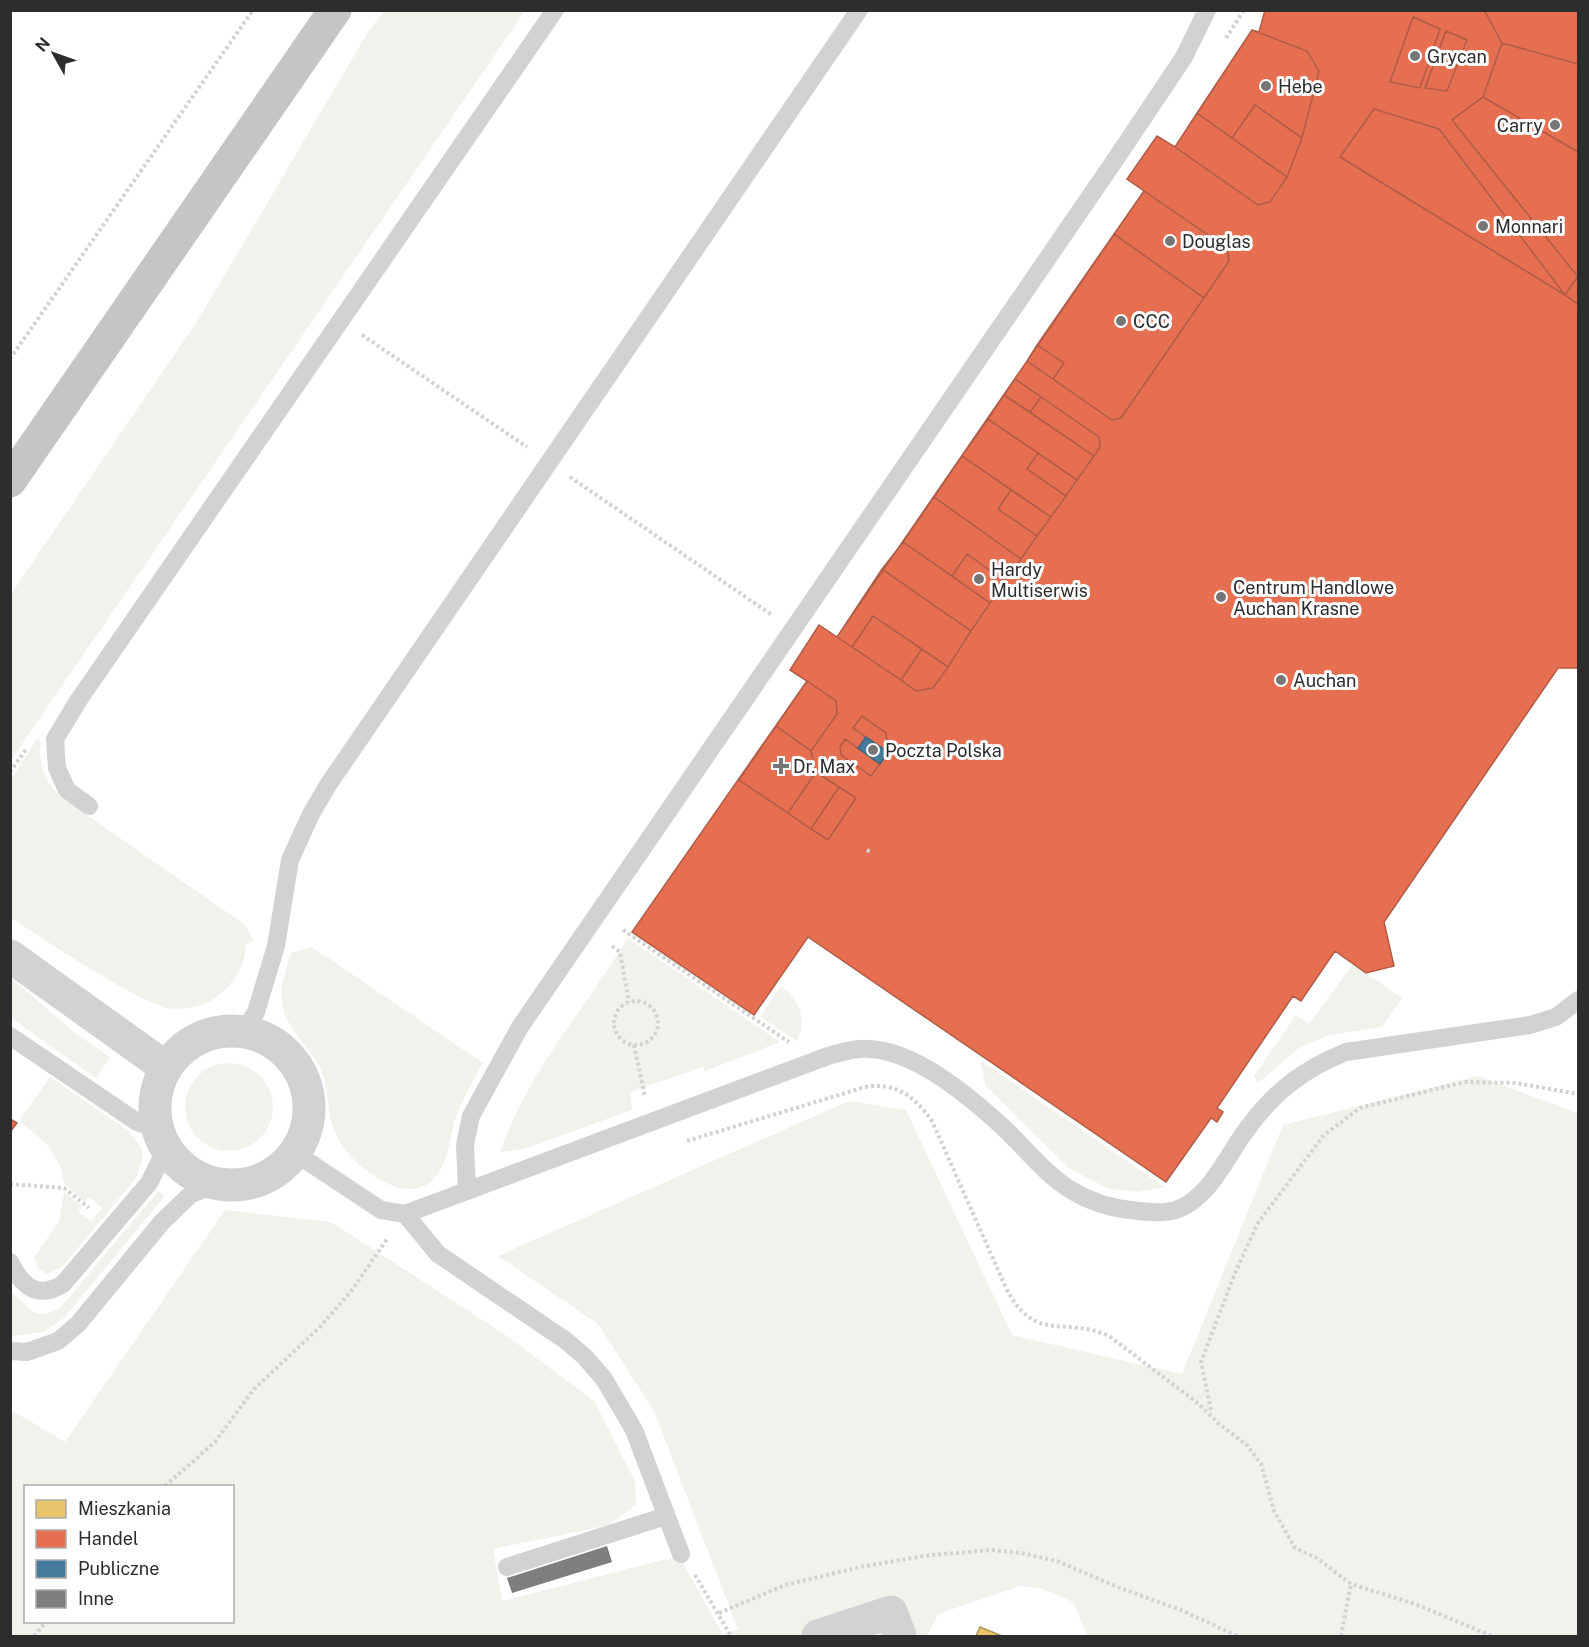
<svg xmlns="http://www.w3.org/2000/svg" width="1589" height="1647" font-family="'Public Sans',sans-serif">
<style>
.green{fill:#f0f3eb;fill-rule:evenodd}
.homes{fill:#e9c46a;stroke:#b19758;stroke-width:1.5}
.shops{fill:#e76f51;stroke:#af5b46;stroke-width:1.5}
.public{fill:#457b9d;stroke:#3e647b;stroke-width:1.5}
.building{fill:#7e7e7e}
.lines{fill:none;stroke-linecap:round;stroke-linejoin:round}
.path{stroke:#d2d2d2;stroke-width:4;stroke-dasharray:3 3;stroke-linecap:butt}
.lane{stroke:#d2d2d2;stroke-width:18}
.street{stroke:#d2d2d2;stroke-width:33}
.primary{stroke:#c5c5c5;stroke-width:33}
.poi-dot{fill:#767676;stroke:#fff;stroke-width:2}
.labels{text-anchor:middle;dominant-baseline:central;stroke-width:6;stroke-linejoin:round;paint-order:stroke}
.poi-label{font-size:18px;fill:#2d2d2d;stroke:#fff;text-anchor:start}
</style>
<rect width="100%" height="100%" fill="#fff"/>
<path class="green" d="M384 11H525L11 760V594L200 317 368 32Z
M37 739 41 741C38 763 44 780 59 796L244 924 254 940 245 945C247 963 236 978 225 990 212 1003 193 1010 174 1009 147 1009 39 936 11 918V779Z
M628 938 780 1042 705 1071 703 1067 630 1092 632 1110 524 1149 500 1152C527 1073 585 1009 628 938Z
M312 947 483 1063C474 1079 465 1094 458 1111 449 1133 450 1167 430 1182 399 1207 344 1159 334 1130 326 1110 330 1087 320 1068 309 1045 285 1029 282 1002 279 986 287 968 291 953Z
M1353 964 1402 998 1382 1027 1329 1035 1300 1047 1258 1083 1254 1076 1296 1015 1309 1024Z
M11 978 74 1032 110 1057 96 1078 11 1018Z
M781 986C799 1000 808 1019 797 1041L760 1017Z
M980 1060 1165 1187 1137 1192 1109 1189 1070 1169 986 1086Z
M185 1107a44 44 0 1 1 88 0a44 44 0 1 1-88 0Z
M1477 1076 1578 1113V1636H1088L1073 1602 1040 1588 1020 1586 938 1614 927 1636H11V1410L65 1442 225 1210 331 1222 504 1334 594 1401 635 1481 636 1505 609 1525 493 1549 502 1601 679 1556 723 1635 738 1629 654 1411 598 1324 498 1256 849 1101 906 1110 1012 1335 1182 1374 1283 1125ZM26 1486H232V1622H26Z
M50 1077 129 1131 142 1149 143 1157 136 1178 63 1266 48 1274 38 1269 34 1257 59 1222 64 1192 82 1206 78 1211 91 1221 102 1208 89 1197 85 1202 64 1184 61 1168 48 1145 19 1121Z
M158 1191 165 1196 64 1318 43 1332 11 1336V1292C28 1305 34 1324 61 1307Z"/>
<path class="homes" d="M980 1627 1002 1636H976Z"/>
<path class="shops" d="M1265 10H1578V668H1558L1384 922 1394 966 1366 973 1335 951 1301 1001 1293 996 1217 1108 1223 1112 1217 1122 1211 1118 1166 1182 808 937 754 1015 632 932 807 681 790 670 819 625 837 637 1144 191 1127 179 1157 136 1175 147 1252 30 1259 32Z
M1484 10H1578V64L1502 43Z
M1413 17 1440 29 1420 88 1390 82Z
M1252 30 1307 51 1319 71 1302 138 1255 105 1232 138 1197 113Z
M1446 31 1467 40 1447 91 1425 88Z
M1502 43 1578 64V152L1483 97Z
M1483 97 1578 152V277L1452 120Z
M1255 105 1302 138 1287 177 1232 138Z
M1374 109 1439 129 1565 295 1340 157Z
M1197 113 1287 177 1270 202 1258 205 1175 147Z
M1144 191 1227 248 1229 261 1204 298 1114 234Z
M1114 234 1204 298 1121 418 1112 420 1053 379 1064 363 1037 345Z
M1578 276V304L1565 295Z
M1037 345 1064 363 1053 379 1027 361Z
M1015 379 1041 397 1030 412 1004 395Z
M1004 395 1094 456 1077 480 988 419Z
M1041 397 1099 437 1100 447 1094 456 1030 412Z
M988 419 1038 453 1027 469 1066 496 1051 517 962 456Z
M1038 453 1077 480 1066 496 1027 469Z
M962 456 1011 490 998 509 1037 536 1021 559 934 497Z
M1011 490 1051 517 1037 536 998 509Z
M934 497 1021 559 1006 582 967 554 952 576 903 542Z
M903 542 990 603 971 631 882 569Z
M967 554 1006 582 990 603 952 576Z
M882 569 971 631 948 667 873 616 852 647 837 637Z
M873 616 922 649 901 680 852 647Z
M922 649 948 667 933 688 916 691 901 680Z
M807 681 836 701 837 714 811 751 776 726Z
M862 716 886 733 888 752 853 728Z
M776 726 811 751 816 772 788 813 739 780Z
M845 739 880 764 871 776 841 755 840 747Z
M816 772 839 787 811 829 788 813Z
M839 787 856 798 828 840 811 829Z
M10 1119 17 1123 10 1132Z"/>
<path class="public" d="M866 737 888 752 880 764 858 748Z"/>
<path class="building" d="M607 1546 612 1562 512 1593 507 1578Z"/>
<g class="lines">
<path class="path" d="M1226 38 1244 10
M362 335 527 447
M10 359 253 10
M570 477 772 615
M10 772 27 748
M867 850 872 853
M623 930 789 1042
M612 946 620 952 629 1002
M614 1023a22 22 0 1 1 44 0a22 22 0 1 1-44 0Z
M634 1045 645 1097
M687 1141 865 1087C896 1082 914 1096 932 1121L1006 1288C1036 1345 1061 1315 1109 1336L1199 1404 1219 1424 1247 1445 1261 1464 1274 1511 1295 1548 1317 1558 1351 1584 1415 1604 1492 1636
M10 1184 64 1188 89 1208
M1211 1410 1201 1362 1235 1273 1258 1223 1324 1135 1360 1108 1464 1082 1516 1083 1578 1094
M165 1486 215 1442 254 1389 320 1327 352 1290 387 1239
M695 1575 731 1636
M719 1613 785 1585 860 1567 931 1555 992 1550 1021 1553 1057 1561 1120 1588 1181 1610 1237 1636
M34 1636 46 1622
M1341 1636 1351 1584"/>
<path class="lane" d="M89 806 67 790 57 768 55 739 78 701 555 10
M245 1030 256 1012 276 946 290 860 311 814 328 785 859 10
M10 1036 137 1122 157 1129
M295 1153 381 1210 405 1214 828 1056C838 1053 849 1050 859 1049 910 1045 969 1096 1004 1128 1026 1149 1045 1174 1071 1190 1089 1201 1110 1208 1131 1210 1145 1212 1163 1214 1176 1210 1212 1197 1228 1152 1250 1125 1276 1090 1306 1068 1346 1052L1530 1025 1556 1017 1578 1000
M467 1189 465 1145 471 1116 520 1027 1113 163 1184 57 1207 10
M405 1214 438 1254 565 1340 585 1357 604 1379 634 1430 681 1554
M10 1262C22 1286 37 1300 63 1284L149 1183 166 1149
M10 1351 27 1352 58 1341 78 1324 162 1222 191 1194 217 1184
M507 1567 666 1516"/>
<path class="street" d="M10 956 165 1067
M155 1108a77 77 0 1 1 154 0a77 77 0 1 1-154 0Z
M818 1636 891 1612 900 1636"/>
<path class="primary" d="M10 481 335 10"/>
</g>
<g class="poi-dot">
<circle cx="1415" cy="56" r="6"/>
<circle cx="1266" cy="86" r="6"/>
<circle cx="1555" cy="125" r="6"/>
<circle cx="1483" cy="226" r="6"/>
<circle cx="1170" cy="241" r="6"/>
<circle cx="1121" cy="321" r="6"/>
<circle cx="979" cy="579" r="6"/>
<circle cx="1221" cy="597" r="6"/>
<circle cx="1281" cy="680" r="6"/>
<circle cx="873" cy="750" r="6"/>
<path d="M778 757h6v6h6v6h-6v6h-6v-6h-6v-6h6z"/>
</g>
<g class="labels">
<g class="poi-label">
<text x="1427" y="56">Grycan</text>
<text x="1278" y="86">Hebe</text>
<text x="1543" y="125" text-anchor="end">Carry</text>
<text x="1495" y="226">Monnari</text>
<text x="1182" y="241">Douglas</text>
<text x="1133" y="321">CCC</text>
<text x="991" y="569">Hardy<tspan x="991" dy="21">Multiserwis</tspan></text>
<text x="1233" y="587">Centrum Handlowe<tspan x="1233" dy="21">Auchan Krasne</tspan></text>
<text x="1293" y="680">Auchan</text>
<text x="885" y="750">Poczta Polska</text>
<text x="793" y="766">Dr. Max</text>
</g>
</g>
<rect width="1589" height="1647" fill="none" stroke="#2d2d2d" stroke-width="24"/>
<rect x="24" y="1485" width="210" height="138" fill="#ffffff" stroke="#ababab" stroke-width="1.5"/>
<rect x="36" y="1500" width="30" height="18" fill="#e9c46a" stroke="#ababab" stroke-width="1.5"/>
<text x="78" y="1515" font-size="18" fill="#2d2d2d">Mieszkania</text>
<rect x="36" y="1530" width="30" height="18" fill="#e76f51" stroke="#ababab" stroke-width="1.5"/>
<text x="78" y="1545" font-size="18" fill="#2d2d2d">Handel</text>
<rect x="36" y="1560" width="30" height="18" fill="#457b9d" stroke="#ababab" stroke-width="1.5"/>
<text x="78" y="1575" font-size="18" fill="#2d2d2d">Publiczne</text>
<rect x="36" y="1590" width="30" height="18" fill="#7e7e7e" stroke="#ababab" stroke-width="1.5"/>
<text x="78" y="1605" font-size="18" fill="#2d2d2d">Inne</text>
<g transform="translate(54 54) rotate(310)" stroke="#ffffff" stroke-width="4.5" paint-order="stroke">
<path d="M0-4.5L10 22L0 15L-10 22Z" fill="#2d2d2d"/>
<text y="-9" font-size="16" font-weight="bold" text-anchor="middle" fill="#2d2d2d">N</text>
</g>
</svg>
